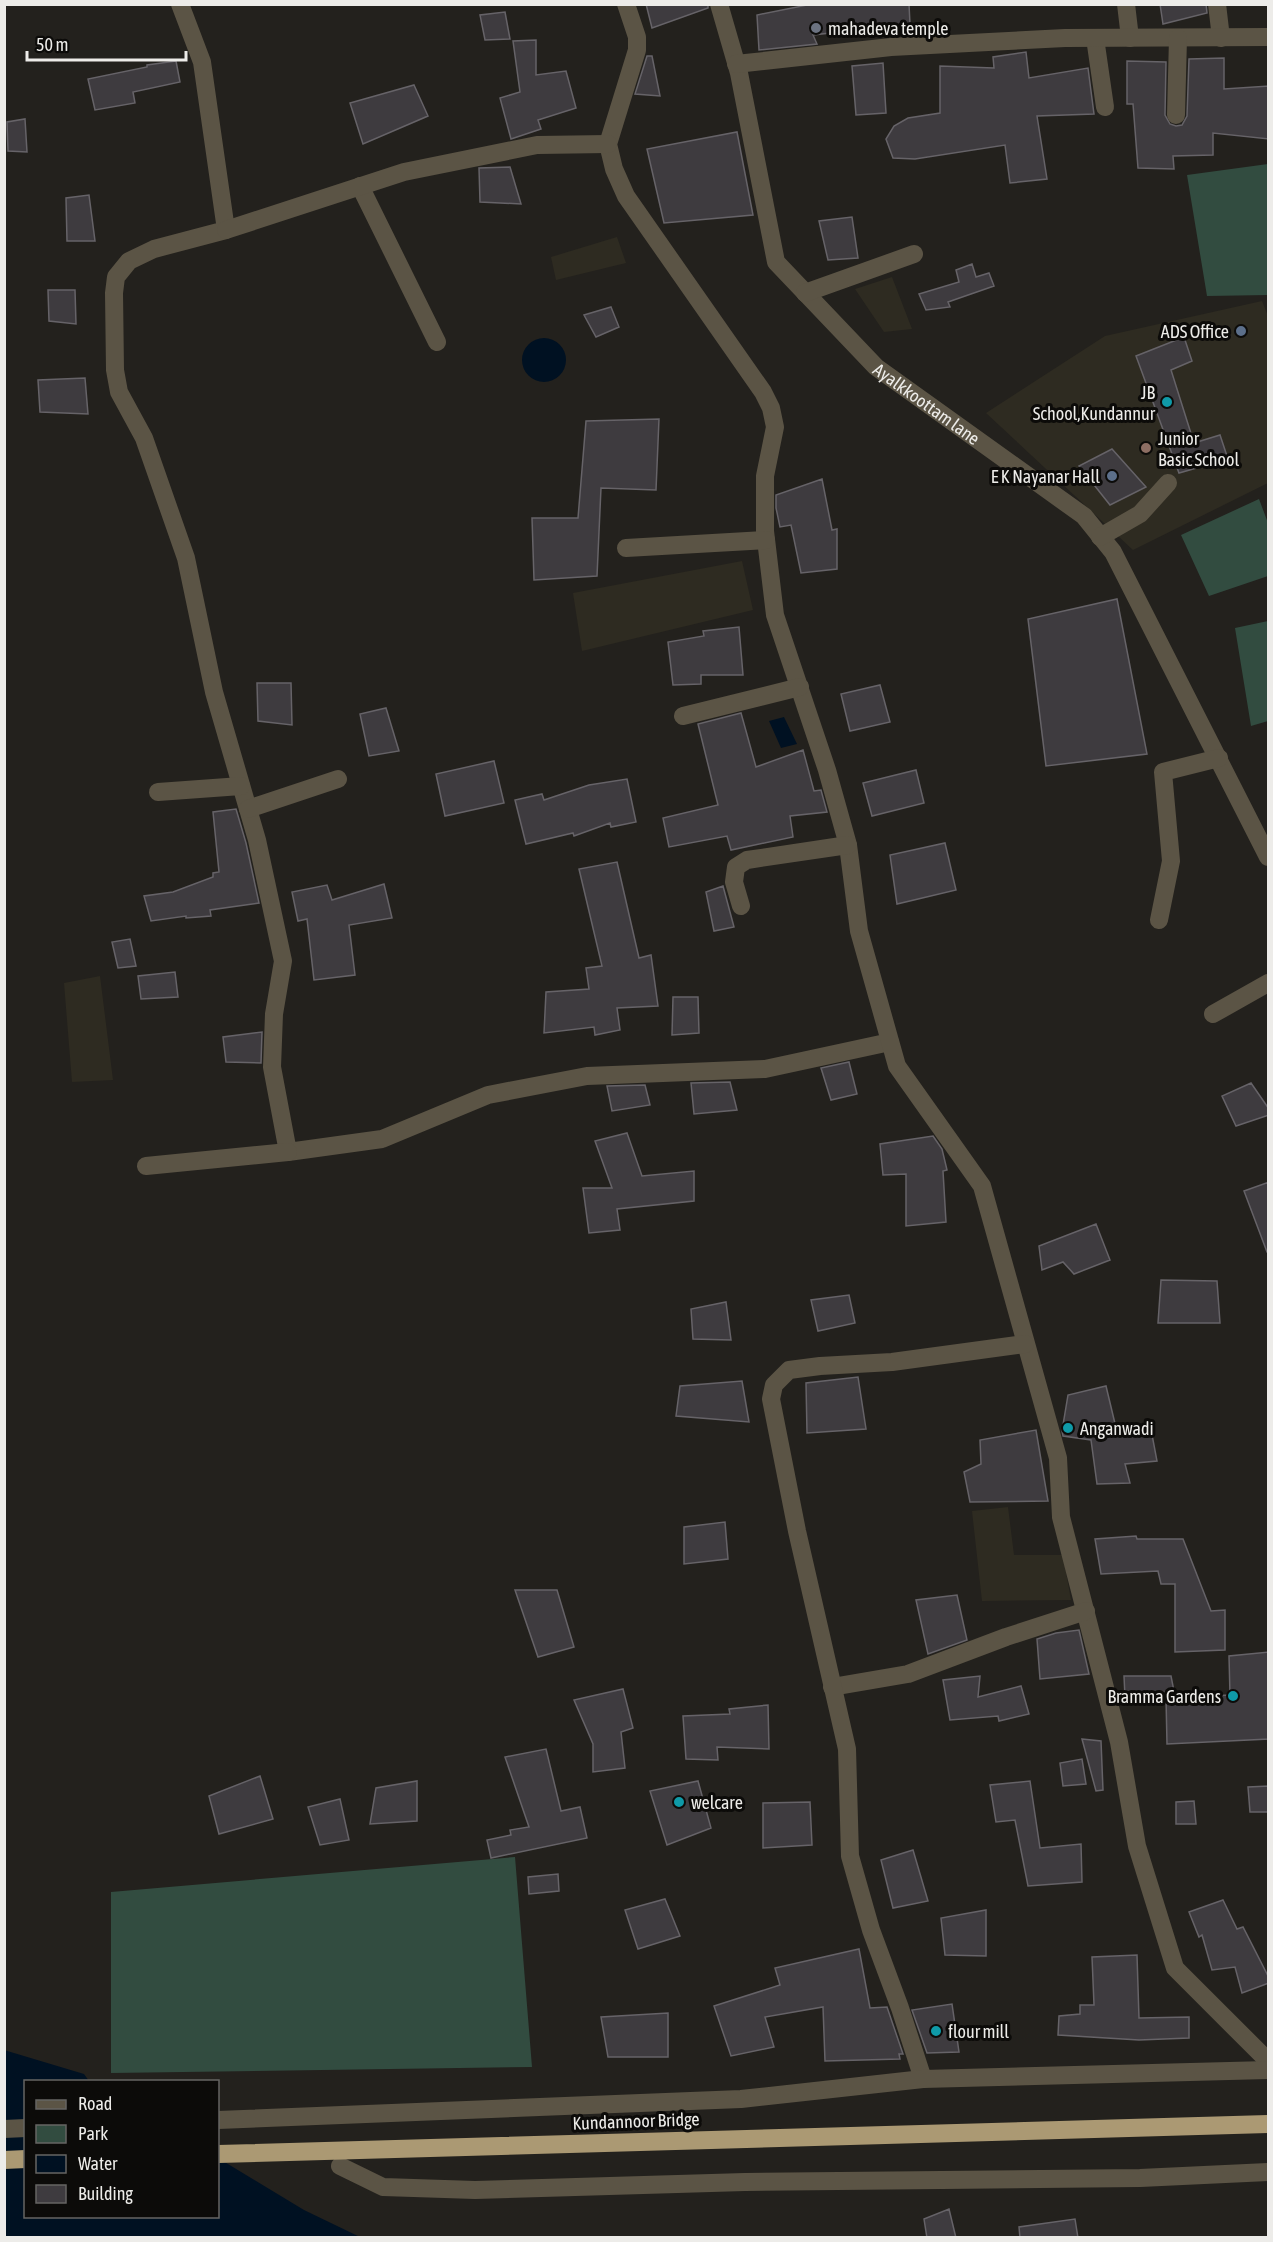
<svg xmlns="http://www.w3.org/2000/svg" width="1273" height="2242" font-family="'Asap Condensed',sans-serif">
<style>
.built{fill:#2e2b21}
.green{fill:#324c40}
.water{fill:#012}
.building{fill:#3e3b3f;stroke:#666368;stroke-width:1.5}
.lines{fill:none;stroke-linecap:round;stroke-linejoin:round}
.minor{stroke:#5b5445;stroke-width:18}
.highway{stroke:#ab9973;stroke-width:18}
.worship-dot{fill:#6b7280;stroke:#0c0b09;stroke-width:2}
.service-dot{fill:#5c6f8a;stroke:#0c0b09;stroke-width:2}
.culture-dot{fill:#0f9aa8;stroke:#0c0b09;stroke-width:2}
.education-dot{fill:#8d6e63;stroke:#0c0b09;stroke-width:2}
.labels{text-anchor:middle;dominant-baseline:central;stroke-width:6;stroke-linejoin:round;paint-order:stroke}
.poi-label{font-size:18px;fill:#edece9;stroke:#0c0b09;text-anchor:start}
.street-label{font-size:18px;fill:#edece9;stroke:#0c0b09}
</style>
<rect width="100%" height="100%" fill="#23211d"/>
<path class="built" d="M617 237 626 263 556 280 551 257Z
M892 277 912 329 884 332 855 289Z
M1262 301 1268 316V483L1133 550 986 413 1105 336Z
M742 561 753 610 582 651 573 593Z
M100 976 113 1080 72 1082 64 983Z
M1008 1507 1014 1555H1063L1071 1600 982 1601 972 1511Z"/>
<path class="green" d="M1268 164V295L1207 296 1187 175Z
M1259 499 1268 523V576L1209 596 1181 535Z
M1268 621V721L1251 726 1235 628Z
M515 1857 532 2067 111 2073V1892Z"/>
<path class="water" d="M522 360a22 22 0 1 1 44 0a22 22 0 1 1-44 0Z
M784 717 797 744 781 748 769 721Z
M4 2050 84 2074 89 2081 26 2082V2216H218V2158L304 2210 360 2237H5Z"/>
<path class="building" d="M646 4H708V8L652 28Z
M812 4H909L910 24 813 35 817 44 759 50 757 15Z
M1160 4H1206L1207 13 1163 24Z
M505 12 510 39 485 40 480 15Z
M536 40V75L566 71 576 108 538 120 541 129 511 139 500 98 520 92 513 41Z
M1026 52 1029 78 1088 68 1094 114 1037 116 1047 179 1010 183 1005 145 915 159 893 158 886 139 894 126 908 118 940 113V66L994 68 993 57Z
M647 56H652L660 96 635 94Z
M1224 58V89L1269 86V139L1213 133V155L1173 156 1174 169 1138 168 1133 104H1127V61L1166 62 1165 115 1170 124 1176 126 1182 125 1187 116 1189 59Z
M176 61 180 82 133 92 135 103 95 110 88 79 147 67V65Z
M883 63 886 113 856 115 852 66Z
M414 85 428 116 363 144 350 103Z
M25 119 27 152 8 151 7 122Z
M737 132 753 215 664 223 647 149Z
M510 167 521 204 480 202 479 168Z
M89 195 95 241H67L66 198Z
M852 217 858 258 828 260 819 221Z
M972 264 976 277 989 273 994 286 948 302 950 307 926 310 919 294 959 282 956 270Z
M48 290H75L76 324 49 321Z
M611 307 619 327 596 337 584 315Z
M1184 337 1192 361 1171 370 1194 443 1220 435 1228 459 1179 473 1136 356Z
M85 378 88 414 40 412 38 380Z
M659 419 656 490 601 488 597 576 534 580 532 518H578L586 421Z
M1112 449 1146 487 1110 505 1079 466Z
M822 479 832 530 837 529V569L801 573 791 525 780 527 776 508V495Z
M1117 599 1147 754 1046 766 1028 619Z
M739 627 743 675H701V684L673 685 668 642 704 636 703 631Z
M257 683H291L292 725 258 721Z
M880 685 890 722 850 731 841 694Z
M386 708 399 751 369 756 360 714Z
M741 713 756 767 803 750 814 791 821 790 827 812 790 816 793 837 731 850 727 836 669 847 663 818 718 805 698 724Z
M494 761 504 803 445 816 436 774Z
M916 770 924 803 872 816 863 783Z
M627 779 636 822 611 827 610 823 574 836 573 833 526 844 515 800 542 794 544 800 589 785Z
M236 809 246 843 259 903 210 910 211 916 186 918V916L151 921 144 896 173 892 213 877V873L219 872 213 812Z
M945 843 956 890 897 904 890 855Z
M617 862 639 958 651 955 658 1006 617 1008 620 1030 595 1035 594 1027 544 1033 546 992 589 989 586 968 602 966 579 869Z
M384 884 392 918 349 925 355 975 314 980 307 919 298 921 292 892 327 885 332 900Z
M723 886 734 927 714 931 706 892Z
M130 939 136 966 118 968 112 942Z
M175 972 178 997 141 999 138 976Z
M673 997H698L699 1033 672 1035Z
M262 1032 261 1063 226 1062 223 1037Z
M849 1062 857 1094 831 1100 821 1068Z
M730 1082 737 1110 694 1114 691 1083Z
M1251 1083 1269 1109V1115L1236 1126 1222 1096Z
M645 1085 650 1105 612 1111 607 1086Z
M627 1133 642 1176 694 1171V1201L617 1209 620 1230 589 1233 583 1188H612L595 1141Z
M933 1136 942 1149 947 1170 943 1171 946 1222 906 1226V1174L883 1175 880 1144Z
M1269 1182V1252H1267L1244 1191Z
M1096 1224 1110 1260 1074 1274 1063 1262 1042 1270 1039 1246Z
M1161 1280 1217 1281 1220 1323H1158Z
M849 1295 855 1323 818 1331 811 1300Z
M726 1302 731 1340 693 1339 691 1309Z
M858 1377 866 1429 807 1433 806 1383Z
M742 1381 749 1422 676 1416 680 1386Z
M1106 1386 1117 1432 1150 1424 1157 1461 1125 1464 1130 1483 1097 1484 1091 1440 1063 1436 1062 1431 1068 1395Z
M1036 1430 1048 1501 970 1502 964 1472 981 1464 980 1440Z
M725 1522 728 1559 684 1564V1527Z
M1136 1536 1137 1539H1183L1211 1611 1225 1610V1650L1175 1652V1584H1161L1158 1571 1101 1574 1095 1539Z
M515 1590H557L574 1647 538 1657Z
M957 1595 967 1640 928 1654 916 1600Z
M1079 1630 1089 1674 1040 1679 1037 1639 1056 1633Z
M1269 1652V1739L1167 1744 1166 1698 1230 1695 1229 1656Z
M980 1676 978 1697 1021 1686 1029 1714 999 1721 998 1716 950 1720 943 1680Z
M1124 1676H1171L1174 1691 1125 1697Z
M623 1689 633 1728 621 1732 625 1768 593 1772V1744L574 1700Z
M768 1705 769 1749 717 1747 718 1760 686 1759 683 1716 730 1714 729 1709Z
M1082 1739 1101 1741 1103 1790 1096 1791Z
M546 1749 561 1811 580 1807 587 1838 491 1858 487 1840 511 1835 510 1830 529 1827 505 1757Z
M1082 1759 1086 1784 1063 1786 1060 1763Z
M260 1776 273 1819 219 1834 209 1796Z
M417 1781V1821L370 1824 376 1788Z
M698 1781 711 1828 667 1845 650 1791Z
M1030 1781 1040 1848 1081 1844 1082 1882 1028 1886 1015 1820 996 1822 990 1785Z
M1269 1786V1812H1250L1248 1787Z
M340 1799 349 1840 320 1845 308 1807Z
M1194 1801 1196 1824H1176V1802Z
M810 1802 812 1845 763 1848V1803Z
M913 1850 928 1901 893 1908 881 1860Z
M558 1874 559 1891 529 1894 528 1877Z
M665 1899 680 1936 638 1949 625 1910Z
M1223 1900 1237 1929 1243 1927 1269 1978V1983L1242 1993 1235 1967 1212 1970 1202 1935 1199 1937 1189 1912Z
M986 1910V1956L945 1955 941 1918Z
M859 1949 870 2008 887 2007 903 2054H899L900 2059 825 2061 823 2007 765 2017 774 2047 731 2056 714 2006 780 1985 775 1968Z
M1137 1955 1139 2018 1189 2017V2038L1139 2040 1058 2035 1059 2016 1080 2014V2005H1094L1092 1957Z
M952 2004 959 2052 927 2053 912 2010Z
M668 2013V2057H608L601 2017Z
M949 2209 956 2238H927L924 2219Z
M1075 2219 1078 2238H1020L1019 2227Z"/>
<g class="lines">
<g class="minor">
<path d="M180 4 202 62 226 230 154 249 129 261 116 277 114 293 115 370 119 392 144 438 186 558 214 692 257 840 283 961 274 1014 272 1067 288 1152 382 1139 488 1095 587 1076 765 1069 890 1042"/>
<path d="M626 4 637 37V50L608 144 614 169 626 196 763 392 771 408 775 427 765 476V531L775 615 827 770 848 845 859 931 897 1066 982 1186 1058 1458 1061 1517 1119 1742 1137 1846 1175 1968 1268 2061"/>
<path id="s1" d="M719 4 739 73 776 262 876 367 1084 516 1113 552 1268 857"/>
<path d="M1126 4 1130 38"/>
<path d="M1217 4 1221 38"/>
<path d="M1095 38 1105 107"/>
<path d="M736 64 891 47 1065 38 1268 37"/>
<path d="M1176 115 1178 38"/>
<path d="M360 186 437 342"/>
<path d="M226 230 404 172 537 145 608 144"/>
<path d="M805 293 914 254"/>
<path d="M1100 537 1140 514 1168 483"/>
<path d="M626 548 766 540"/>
<path d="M683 716 800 687"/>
<path d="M158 792 241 786"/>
<path d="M248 809 338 779"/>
<path d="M741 906 734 882 736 867 747 860 848 845"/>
<path d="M1159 920 1171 861 1163 772 1219 758"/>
<path d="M1213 1014 1268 983"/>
<path d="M146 1166 288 1152"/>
<path d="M832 1687 908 1674 1006 1637 1086 1611"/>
<path d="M923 2079 900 2008 871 1930 850 1856 847 1749 797 1531 771 1399 774 1385 789 1370 820 1366 892 1362 1025 1344"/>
<path d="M218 2120 741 2099 923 2079 1268 2070"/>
<path d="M4 2129 26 2128"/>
<path d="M340 2166 383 2187 475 2190 745 2182 1140 2178 1268 2172"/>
</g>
<path class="highway" d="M218 2154 1268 2124
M4 2160 26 2159"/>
</g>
<circle class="worship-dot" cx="816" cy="28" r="6"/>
<g class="service-dot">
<circle cx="1241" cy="331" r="6"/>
<circle cx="1112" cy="476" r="6"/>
</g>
<g class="culture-dot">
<circle cx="1167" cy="402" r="6"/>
<circle cx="1068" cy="1428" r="6"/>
<circle cx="1233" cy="1696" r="6"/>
<circle cx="679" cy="1802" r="6"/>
<circle cx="936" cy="2031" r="6"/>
</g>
<circle class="education-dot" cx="1146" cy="448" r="6"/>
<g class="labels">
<g class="poi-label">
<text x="828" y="28">mahadeva temple</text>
<text x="1229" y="331" text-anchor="end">ADS Office</text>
<text x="1155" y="392" text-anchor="end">JB<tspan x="1155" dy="21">School,Kundannur</tspan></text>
<text x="1158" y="438">Junior<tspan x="1158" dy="21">Basic School</tspan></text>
<text x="1100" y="476" text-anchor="end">E K Nayanar Hall</text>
<text x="1080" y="1428">Anganwadi</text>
<text x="1221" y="1696" text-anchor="end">Bramma Gardens</text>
<text x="691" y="1802">welcare</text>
<text x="948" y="2031">flour mill</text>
</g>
<g class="street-label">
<text stroke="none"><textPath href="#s1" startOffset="472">Ayalkkoottam lane</textPath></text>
<text transform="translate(636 2121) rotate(-2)">Kundannoor Bridge</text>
</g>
</g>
<rect width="1273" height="2242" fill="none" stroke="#edece9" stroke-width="12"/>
<rect x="24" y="2080" width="195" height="138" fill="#0c0b09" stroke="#666563" stroke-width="1.5"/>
<rect x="36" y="2100" width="30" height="9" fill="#5b5445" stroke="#666563" stroke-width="1.5"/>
<text x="78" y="2110" font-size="18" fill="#edece9">Road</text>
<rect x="36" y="2125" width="30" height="18" fill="#324c40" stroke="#666563" stroke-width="1.5"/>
<text x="78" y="2140" font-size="18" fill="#edece9">Park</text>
<rect x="36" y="2155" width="30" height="18" fill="#001122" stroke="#666563" stroke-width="1.5"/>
<text x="78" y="2170" font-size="18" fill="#edece9">Water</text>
<rect x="36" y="2185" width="30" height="18" fill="#3e3b3f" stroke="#666563" stroke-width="1.5"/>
<text x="78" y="2200" font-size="18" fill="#edece9">Building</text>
<path d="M27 51v9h159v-9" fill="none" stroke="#edece9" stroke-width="3"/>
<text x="36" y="51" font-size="18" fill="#edece9" stroke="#0c0b09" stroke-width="4.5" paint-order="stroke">50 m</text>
</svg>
